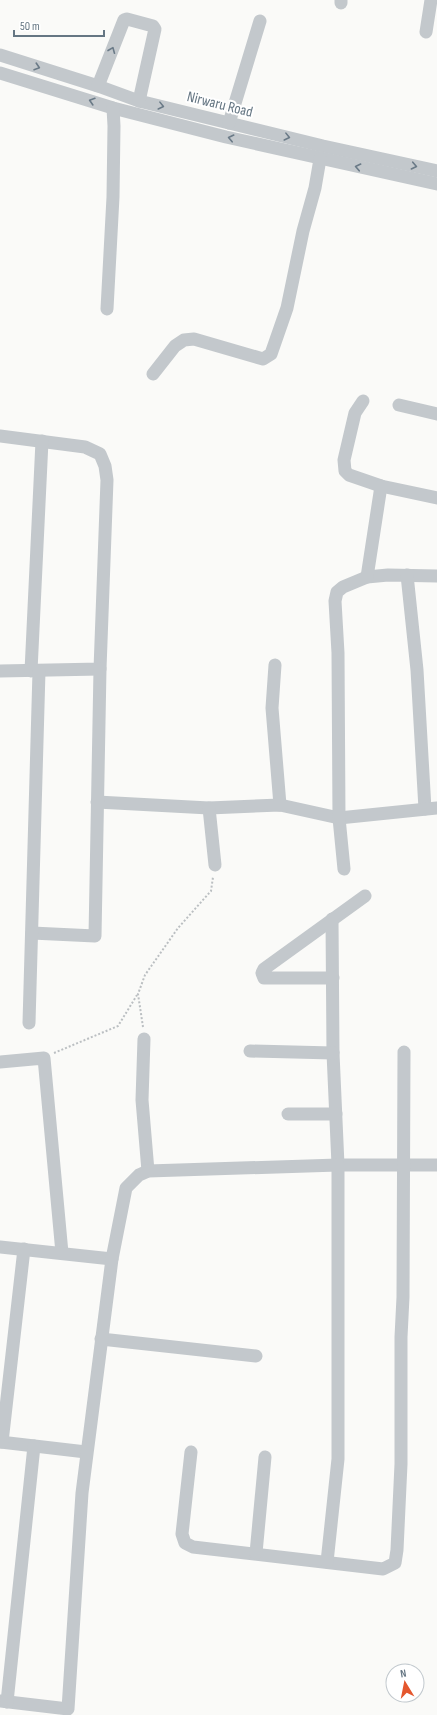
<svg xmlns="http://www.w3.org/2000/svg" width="437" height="1715" font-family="'Sofia Sans Condensed',sans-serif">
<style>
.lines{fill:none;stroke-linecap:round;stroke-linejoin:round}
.path{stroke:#bbbfc2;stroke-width:2;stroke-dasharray:2 2;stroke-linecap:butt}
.minor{stroke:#c3c8cc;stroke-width:13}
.oneway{stroke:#6a7a87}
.labels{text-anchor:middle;stroke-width:4;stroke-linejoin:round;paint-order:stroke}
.street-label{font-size:15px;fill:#657683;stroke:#fff}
</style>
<rect width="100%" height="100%" fill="#fafaf8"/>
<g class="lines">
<g class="path">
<path d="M143,1027L138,994L145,975L178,928L211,891L213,877"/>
<path d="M54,1053L118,1026L137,995"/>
</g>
<g class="minor">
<path d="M341,3V0"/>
<path d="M426,32L431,0"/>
<path d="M0,55L98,86L139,101L323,146L437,171"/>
<path d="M0,73L113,108L226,137L437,184"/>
<path d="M98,86L124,20L127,19L153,26L155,29L139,101"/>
<path d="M229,123L260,21"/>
<path d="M107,309L113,197L114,126L113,108"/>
<path d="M153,374L175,346L184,340L194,339L263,359L271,354L287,308L303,231L315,188L320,159"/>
<path d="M363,401L355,413L344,460L345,471L349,475L381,486"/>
<path d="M399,405L437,414"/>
<path d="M0,436L85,447L100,454L105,466L107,480L100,669L0,671"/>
<path d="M437,498L381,486L367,577L388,575L437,576"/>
<path d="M407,575L417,670L425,809"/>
<path d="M275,665L272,708L280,805"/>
<path d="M31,671L42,441"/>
<path d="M97,802L209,808L280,805L339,818L437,808"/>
<path d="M209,808L215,865"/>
<path d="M344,869L339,818L338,653L335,601L337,592L343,587L367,577"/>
<path d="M332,919L333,1053L338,1165H437"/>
<path d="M32,933L95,936L100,669"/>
<path d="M333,978H264L262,973L264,969L365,896"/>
<path d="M29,1023L39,671"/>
<path d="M144,1039L142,1100L148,1171"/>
<path d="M250,1051L333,1053"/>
<path d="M0,1062L44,1058L62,1253"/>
<path d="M288,1114H336"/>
<path d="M0,1247L112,1259"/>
<path d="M101,1339L256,1356"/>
<path d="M0,1442L86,1452"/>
<path d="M2,1442L24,1249"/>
<path d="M191,1452L182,1534L185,1543L193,1547L383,1569L395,1563L397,1550L401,1464V1337L403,1297L404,1052"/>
<path d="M256,1553L265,1457"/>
<path d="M0,1701L68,1709L82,1493L112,1259L126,1188L139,1175L148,1171L338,1165V1459L327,1562"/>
<path d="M7,1702L34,1446"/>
</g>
</g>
<defs><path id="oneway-chevron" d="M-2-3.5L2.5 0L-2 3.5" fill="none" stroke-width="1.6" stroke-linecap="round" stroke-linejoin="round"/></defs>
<g class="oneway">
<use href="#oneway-chevron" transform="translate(112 50) rotate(-68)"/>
<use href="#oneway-chevron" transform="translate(37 67) rotate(18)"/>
<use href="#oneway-chevron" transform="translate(92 101) rotate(-163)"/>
<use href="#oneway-chevron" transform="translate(161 106) rotate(14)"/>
<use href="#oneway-chevron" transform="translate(287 137) rotate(14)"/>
<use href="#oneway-chevron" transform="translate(231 138) rotate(-167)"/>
<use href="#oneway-chevron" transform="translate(414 166) rotate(12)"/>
<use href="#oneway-chevron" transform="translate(358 167) rotate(-168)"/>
</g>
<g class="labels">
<g class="street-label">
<text transform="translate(220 104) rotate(14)" y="5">Nirwaru Road</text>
</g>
</g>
<g transform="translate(405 1683) rotate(350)"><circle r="19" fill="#ffffff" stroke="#c1c8cd"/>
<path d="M0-3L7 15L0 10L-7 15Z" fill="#e4572e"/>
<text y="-6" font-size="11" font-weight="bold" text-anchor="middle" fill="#657683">N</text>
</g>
<path d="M14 30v6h90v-6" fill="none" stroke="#657683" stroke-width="2"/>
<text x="20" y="30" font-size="12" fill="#657683" stroke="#ffffff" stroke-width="3" paint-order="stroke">50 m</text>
</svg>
